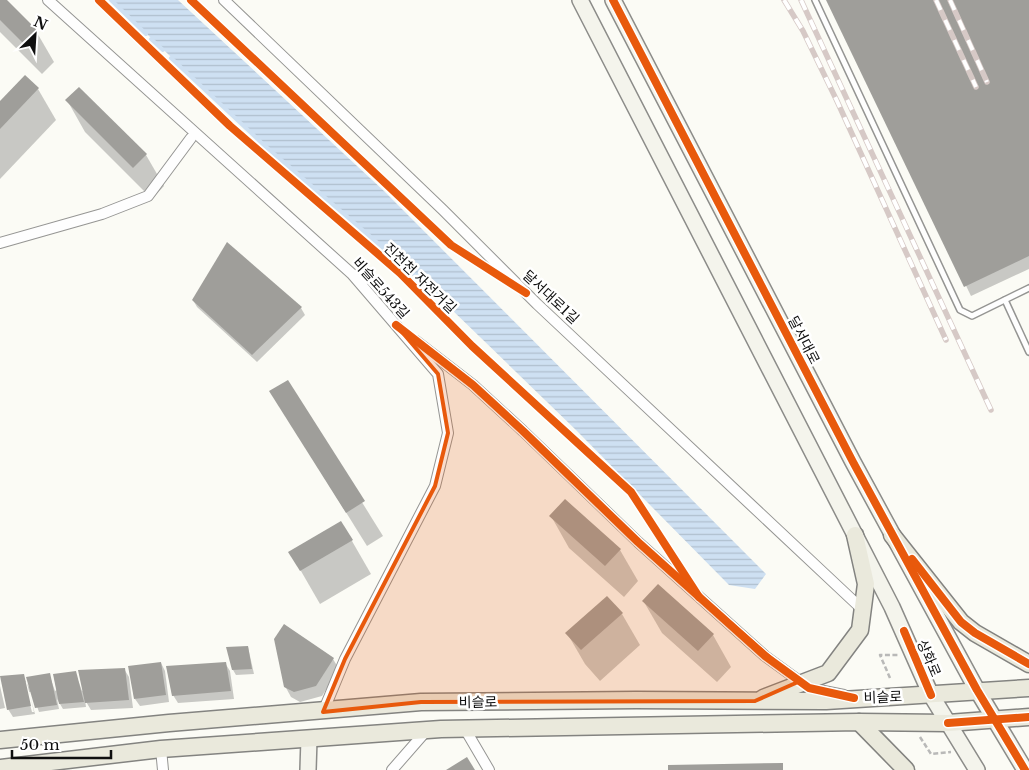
<svg xmlns="http://www.w3.org/2000/svg" width="1029" height="770" font-family="'Libre Baskerville','Noto Sans KR',serif">
<style>
.water{fill:url(#water-rules)}
.shadow{fill:#0003}
.lines{fill:none;stroke-linecap:round;stroke-linejoin:round}
.stream{stroke:#cee0f2;stroke-width:4}
.building{fill:#9f9e9a}
.lane-casing{stroke:#959593;stroke-width:8}
.street-casing{stroke:#959593;stroke-width:12}
.secondary-casing{stroke:#8c8c89;stroke-width:18}
.primary-casing{stroke:#838380;stroke-width:19}
.path{stroke:#b9b9b8;stroke-width:2.5;stroke-dasharray:5 2.5;stroke-linecap:butt}
.lane{stroke:#fefefe;stroke-width:5}
.street{stroke:#fefefe;stroke-width:10}
.secondary{stroke:#f4f4ec;stroke-width:15}
.primary{stroke:#eae9dc;stroke-width:16}
.rail-casing{stroke:#d6c9c6;stroke-width:5.5}
.rail{stroke:#fff;stroke-width:4;stroke-dasharray:11;stroke-linecap:butt}
.cycleway-casing{stroke:#fff;stroke-width:11}
.cycleway{stroke:#e8590c;stroke-width:8}
.marked{fill:#e8590c;fill-opacity:0.2;stroke:#e8590c;stroke-width:4;stroke-linejoin:round}
.labels{text-anchor:middle;stroke-width:5;stroke-linejoin:round;paint-order:stroke}
.street-label{font-size:14px;fill:#0f0f0f;stroke:#fff}
</style>
<defs>
<pattern id="water-rules" width="6" height="5" patternUnits="userSpaceOnUse" patternTransform="scale(1.25)"><rect width="6" height="5" fill="#cee0f2"/><path d="M0 2.5h6" fill="none" stroke="#b0bfce"/></pattern>
</defs>
<rect width="100%" height="100%" fill="#fbfbf5"/>
<path class="water" d="M111,0H178L384,191L766,574L755,589L729,585L576,430L420,279L265,146Z"/>
<g class="shadow">
<path d="M0,0H5L36,31L54,62L42,74L0,32Z"/>
<path d="M828,0H1029V269L971,296Z"/>
<path d="M79,88L146,155L164,186L152,199L85,132L67,100Z"/>
<path d="M38,89L56,120L0,179V103Z"/>
<path d="M193,300L301,308L305,315L257,362L197,307Z"/>
<path d="M287,382L383,536L367,546L271,392Z"/>
<path d="M551,516L620,550L638,581L624,597L569,548Z"/>
<path d="M341,522L371,574L320,604L290,552Z"/>
<path d="M644,602L713,635L731,667L717,682L662,633Z"/>
<path d="M622,614L640,645L600,681L585,664L567,633Z"/>
<path d="M248,647L254,674L236,675L233,670Z"/>
<path d="M333,659L339,669L322,696L300,702L291,697L285,686Z"/>
<path d="M161,663L165,671L169,702L140,706L135,699Z"/>
<path d="M225,663L230,671L234,699L178,703L173,695Z"/>
<path d="M124,669L129,677L133,708L91,710L85,700L86,707L63,709L57,699L59,709L39,712L32,692H29L35,714L13,717L8,709L23,676L26,682H24L32,712H34L27,683L29,687L49,674L55,691L57,690L75,672L82,691Z"/>
<path d="M0,686L5,708L0,709Z"/>
</g>
<g class="lines">
<g class="stream">
<path d="M111,0L146,34"/>
<path d="M151,39L163,50"/>
<path d="M171,58L265,146L424,283"/>
</g>
</g>
<g class="building">
<path d="M0,0H7L37,30L24,44L0,20Z"/>
<path d="M826,0H1029V256L964,287Z"/>
<path d="M25,75L39,88L0,129V101Z"/>
<path d="M79,87L147,154L133,168L65,100Z"/>
<path d="M227,242L302,307L252,355L192,300Z"/>
<path d="M288,380L365,501L346,513L269,391Z"/>
<path d="M565,499L621,549L605,566L549,516Z"/>
<path d="M341,521L353,540L300,571L288,552Z"/>
<path d="M658,584L714,634L698,651L642,601Z"/>
<path d="M607,596L623,613L581,650L565,633Z"/>
<path d="M284,624L334,658L316,686L294,692L284,687L274,639Z"/>
<path d="M248,646L252,669L232,670L226,647Z"/>
<path d="M161,662L166,695L134,699L128,666Z"/>
<path d="M226,662L231,691L172,696L166,666Z"/>
<path d="M125,668L129,700L85,703L78,670Z"/>
<path d="M76,671L84,702L59,704L53,674Z"/>
<path d="M50,673L57,705L35,708L26,677Z"/>
<path d="M24,674L31,706L7,710L0,676Z"/>
<path d="M467,757L475,770H446Z"/>
<path d="M783,763V770H668V765Z"/>
</g>
<g class="lines">
<defs>
<g id="lane">
<path d="M815,0L960,310L972,316L1029,288"/>
<path d="M1005,300L1029,352"/>
</g>
<g id="street">
<path d="M48,0L352,274L438,374L448,433L435,486L345,659L323,712"/>
<path d="M224,0L443,210L537,304L863,610"/>
<path d="M0,243L102,214L148,196L191,138"/>
<path d="M416,341L473,385L523,431L638,542L765,656L809,688L844,695"/>
<path d="M465,729L489,770"/>
<path d="M161,749L163,770"/>
<path d="M392,770L427,730"/>
</g>
<g id="secondary">
<path d="M580,0L892,607L931,695L977,770"/>
<path d="M613,0L853,462L977,690L1025,770"/>
<path d="M308,770L309,739"/>
</g>
<g id="primary">
<path d="M892,535L961,622L975,633L1029,664"/>
<path d="M763,698L828,673L860,630L866,584L855,535"/>
<path d="M859,722L906,770"/>
<path d="M0,740L169,723L421,702L636,700L826,701L1029,688"/>
<path d="M0,768L161,749L441,729L859,722L948,723L1029,717"/>
</g>
</defs>
<use href="#lane" class="lane-casing"/>
<use href="#street" class="street-casing"/>
<use href="#secondary" class="secondary-casing"/>
<use href="#primary" class="primary-casing"/>
<g class="path">
<path d="M890,678L880,655H898"/>
<path d="M920,737L931,754L951,752"/>
</g>
<use href="#lane" class="lane"/>
<use href="#street" class="street"/>
<use href="#secondary" class="secondary"/>
<use href="#primary" class="primary"/>
<defs>
<g id="rail">
<path d="M784,0L803,31L837,101L946,340"/>
<path d="M801,0L991,410"/>
<path d="M936,0L976,87"/>
<path d="M950,0L987,82"/>
</g>
</defs>
<use href="#rail" class="rail-casing"/>
<use href="#rail" class="rail"/>
<defs>
<g id="cycleway">
<path d="M99,0L230,126L400,273L472,346L631,492L699,597"/>
<path d="M191,0L451,245L526,293"/>
<path d="M613,0L853,462L977,690L1025,770"/>
<path d="M396,325L473,385L523,431L638,542L765,656L809,688L854,698"/>
<path d="M912,559L961,622L975,633L1029,664"/>
<path d="M904,631L931,695"/>
<path d="M948,723L1029,717"/>
</g>
</defs>
<use href="#cycleway" class="cycleway-casing"/>
<use href="#cycleway" class="cycleway"/>
</g>
<path class="marked" d="M396,325L473,385L638,542L798,682L755,701L421,702L323,712L345,659L435,486L448,433L438,374Z"/>
<g class="labels">
<g class="street-label">
<text transform="translate(420 278) rotate(44)" y="5">진천천 자전거길</text>
<text transform="translate(381 288) rotate(48)" y="5">비슬로543길</text>
<text transform="translate(551 297) rotate(43)" y="5">달서대로1길</text>
<text transform="translate(804 340) rotate(63)" y="5">달서대로</text>
<text transform="translate(929 658) rotate(67)" y="5">상화로</text>
<text transform="translate(883 697) rotate(-2)" y="5">비슬로</text>
<text transform="translate(478 702) rotate(-1)" y="5">비슬로</text>
</g>
</g>
<g transform="translate(35 35) rotate(25)" stroke="#ffffff" stroke-width="4" paint-order="stroke">
<path d="M0-4L9 19L0 12L-9 19Z" fill="#0f0f0f"/>
<text y="-8" font-size="14" font-weight="bold" text-anchor="middle" fill="#0f0f0f">N</text>
</g>
<path d="M12 750v8h99v-8" fill="none" stroke="#0f0f0f" stroke-width="2.5"/>
<text x="20" y="750" font-size="15" fill="#0f0f0f" stroke="#ffffff" stroke-width="4" paint-order="stroke">50 m</text>
</svg>
